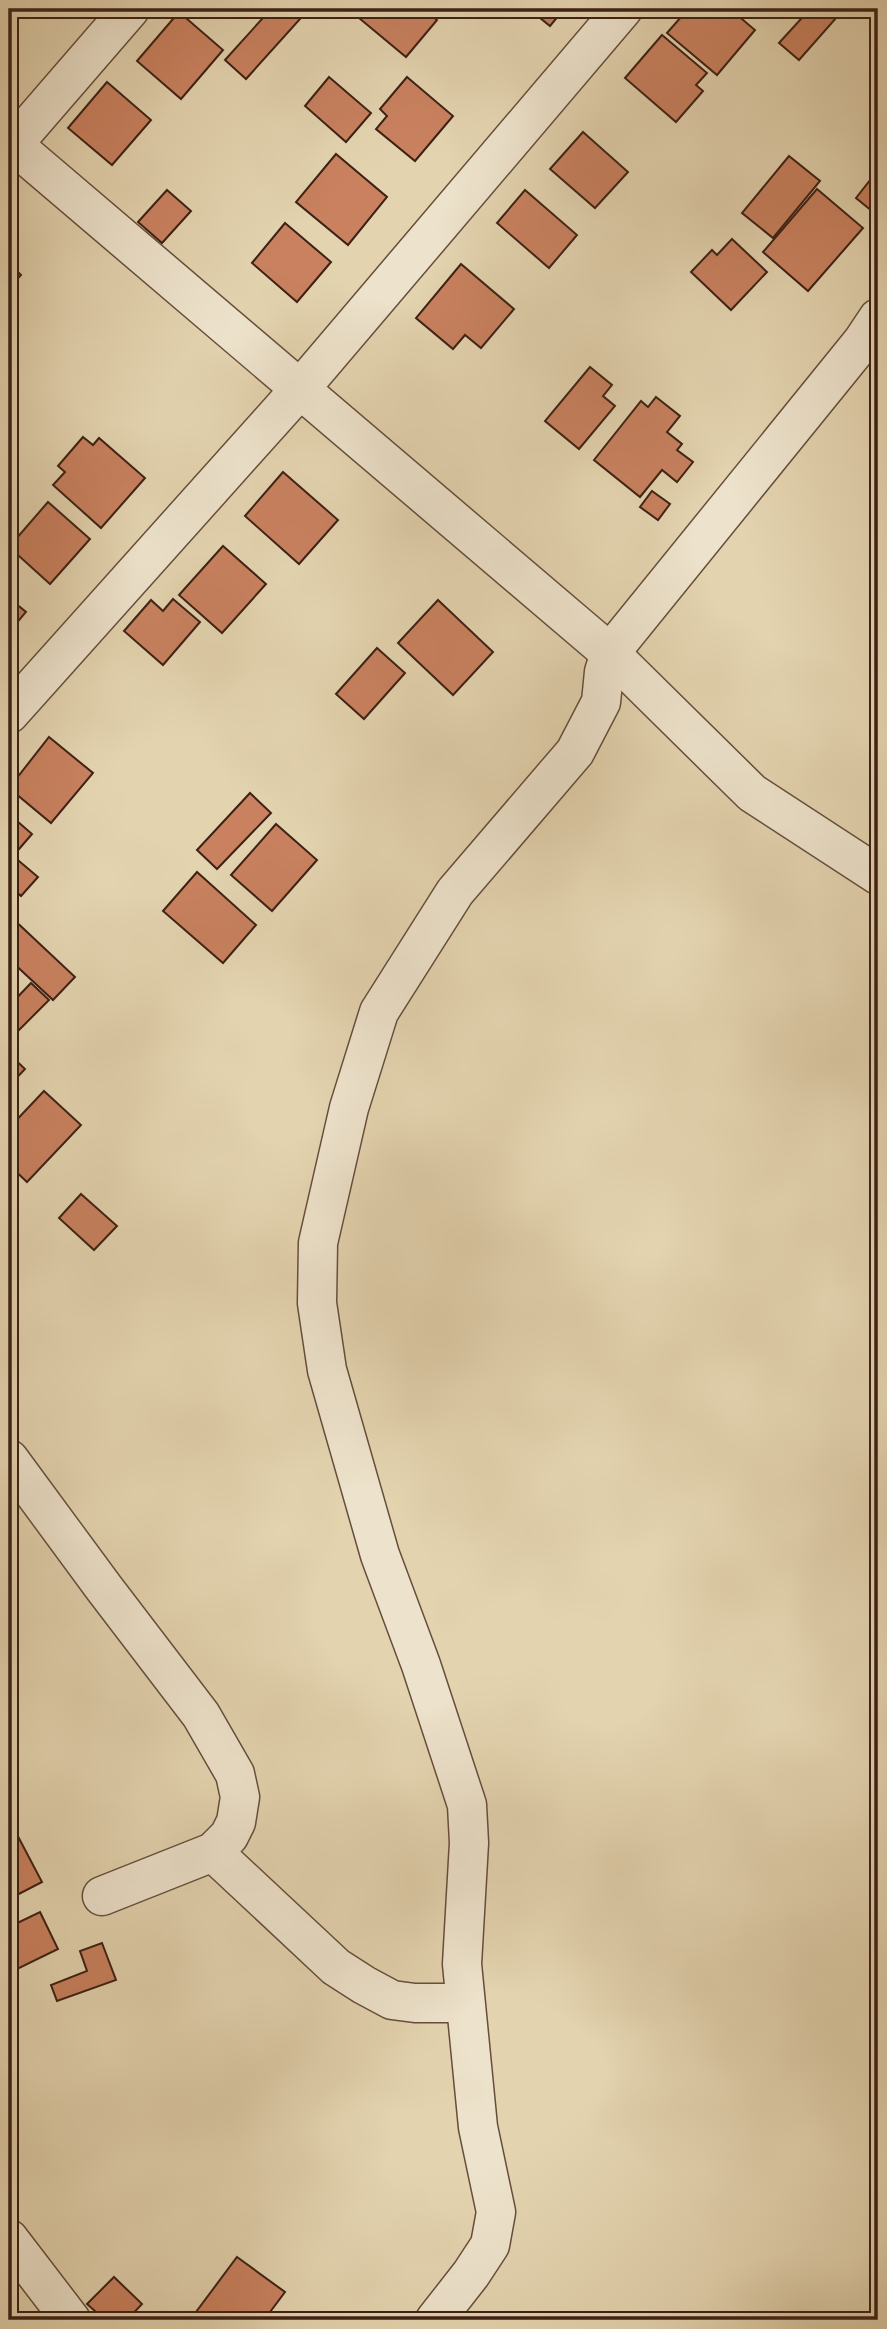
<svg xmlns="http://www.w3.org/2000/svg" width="887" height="2329" font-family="Vollkorn,serif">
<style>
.building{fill:#c9815f;stroke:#3d2115;stroke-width:2}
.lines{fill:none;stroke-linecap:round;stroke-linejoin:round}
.minor-casing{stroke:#664e3c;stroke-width:41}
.minor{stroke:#ede2cb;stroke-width:38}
</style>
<rect width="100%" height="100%" fill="#e3d3af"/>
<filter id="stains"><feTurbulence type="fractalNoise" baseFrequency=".00286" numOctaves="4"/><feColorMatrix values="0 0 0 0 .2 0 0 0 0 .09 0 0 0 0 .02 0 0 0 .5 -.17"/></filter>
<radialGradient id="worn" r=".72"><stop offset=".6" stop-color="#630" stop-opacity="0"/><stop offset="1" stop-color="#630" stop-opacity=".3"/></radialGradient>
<g class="building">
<path d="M271,9H309L246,79L225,60Z"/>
<path d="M357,9H424L437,20L406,57L353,13Z"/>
<path d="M529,9H564L550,26Z"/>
<path d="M688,9H730L755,30L717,75L667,33Z"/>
<path d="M810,9H844L799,60L779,43Z"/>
<path d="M179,12L223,50L181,99L137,61Z"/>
<path d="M662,35L707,73L696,85L703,91L676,122L625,78Z"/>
<path d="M329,77L371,113L346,142L305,106Z"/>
<path d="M407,77L453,116L415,161L376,129L387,116L380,109Z"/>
<path d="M107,82L151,120L112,165L68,128Z"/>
<path d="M583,132L628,172L595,208L550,169Z"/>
<path d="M336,154L387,197L348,245L296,202Z"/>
<path d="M789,156L820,181L773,238L742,213Z"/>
<path d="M878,170V216L856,198Z"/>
<path d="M817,189L863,228L808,291L763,252Z"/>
<path d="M167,190L191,211L162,243L138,222Z"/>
<path d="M525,190L577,235L549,268L497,223Z"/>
<path d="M285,223L331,262L297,302L252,263Z"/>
<path d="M732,239L767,272L731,310L691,272L712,250L717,255Z"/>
<path d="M9,263L21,275L9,288Z"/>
<path d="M461,264L514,309L481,348L465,335L453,349L416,318Z"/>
<path d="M590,367L612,385L603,396L615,406L579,449L545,421Z"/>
<path d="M656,397L680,416L667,432L682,444L677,450L693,462L677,482L662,470L640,497L594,460L641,401L648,407Z"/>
<path d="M83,437L93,445L99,438L145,478L101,528L53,485L65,472L58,466Z"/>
<path d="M283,472L338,520L299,564L245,516Z"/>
<path d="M652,491L670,504L658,520L640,507Z"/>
<path d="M48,502L90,539L50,584L9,547Z"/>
<path d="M223,546L266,584L222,633L179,595Z"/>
<path d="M9,598L26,612L9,632Z"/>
<path d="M173,599L200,622L163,665L124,631L151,600L163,611Z"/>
<path d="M438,600L493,652L453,695L398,643Z"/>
<path d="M377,648L405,673L364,719L336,694Z"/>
<path d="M49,737L93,773L51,823L9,788Z"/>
<path d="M250,793L271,813L217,869L197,850Z"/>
<path d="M9,814L32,834L13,856L38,877L21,896L9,885Z"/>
<path d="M276,824L317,860L272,911L231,875Z"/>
<path d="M197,872L256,925L223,963L163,911Z"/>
<path d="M10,916L75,977L53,1000L9,959Z"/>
<path d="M31,983L49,1000L12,1037L9,1034V1006Z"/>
<path d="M9,1054L25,1069L9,1086Z"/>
<path d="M44,1091L81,1125L27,1182L9,1165V1128Z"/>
<path d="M81,1194L117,1226L94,1250L59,1218Z"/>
<path d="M12,1825L42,1882L9,1899V1826Z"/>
<path d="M40,1912L58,1949L9,1973V1927Z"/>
<path d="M102,1943L116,1980L57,2001L51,1985L87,1971L80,1951Z"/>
<path d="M237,2257L285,2292L264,2320H190Z"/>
<path d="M114,2277L142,2304L127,2320H105L87,2304Z"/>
</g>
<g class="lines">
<defs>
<g id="minor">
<path d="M9,141L610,653L752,793L878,875"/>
<path d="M9,149L130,9"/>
<path d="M9,714L300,389L623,9"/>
<path d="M9,1459L104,1588L201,1715L235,1774L240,1797L236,1822L229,1836L213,1852L102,1896"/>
<path d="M213,1852L336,1967L364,1985L392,2000L415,2003H465"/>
<path d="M9,2239L71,2320"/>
<path d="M435,2320L471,2274L490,2245L496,2212L478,2127L462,1964L469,1843L467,1805L421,1665L380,1555L327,1370L317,1303L318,1243L349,1108L379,1012L455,892L575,752L601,702L604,672L610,653L862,342L878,318"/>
</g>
</defs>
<use href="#minor" class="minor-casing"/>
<use href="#minor" class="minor"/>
</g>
<rect width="887" height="2329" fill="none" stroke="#e3d3af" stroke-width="35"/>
<rect x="10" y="10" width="866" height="2308" fill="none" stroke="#3d2115" stroke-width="3.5"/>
<rect x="18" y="18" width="852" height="2294" fill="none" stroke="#3d2115" stroke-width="2"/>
<rect width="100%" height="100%" filter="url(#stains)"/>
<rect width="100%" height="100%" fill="url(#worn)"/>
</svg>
